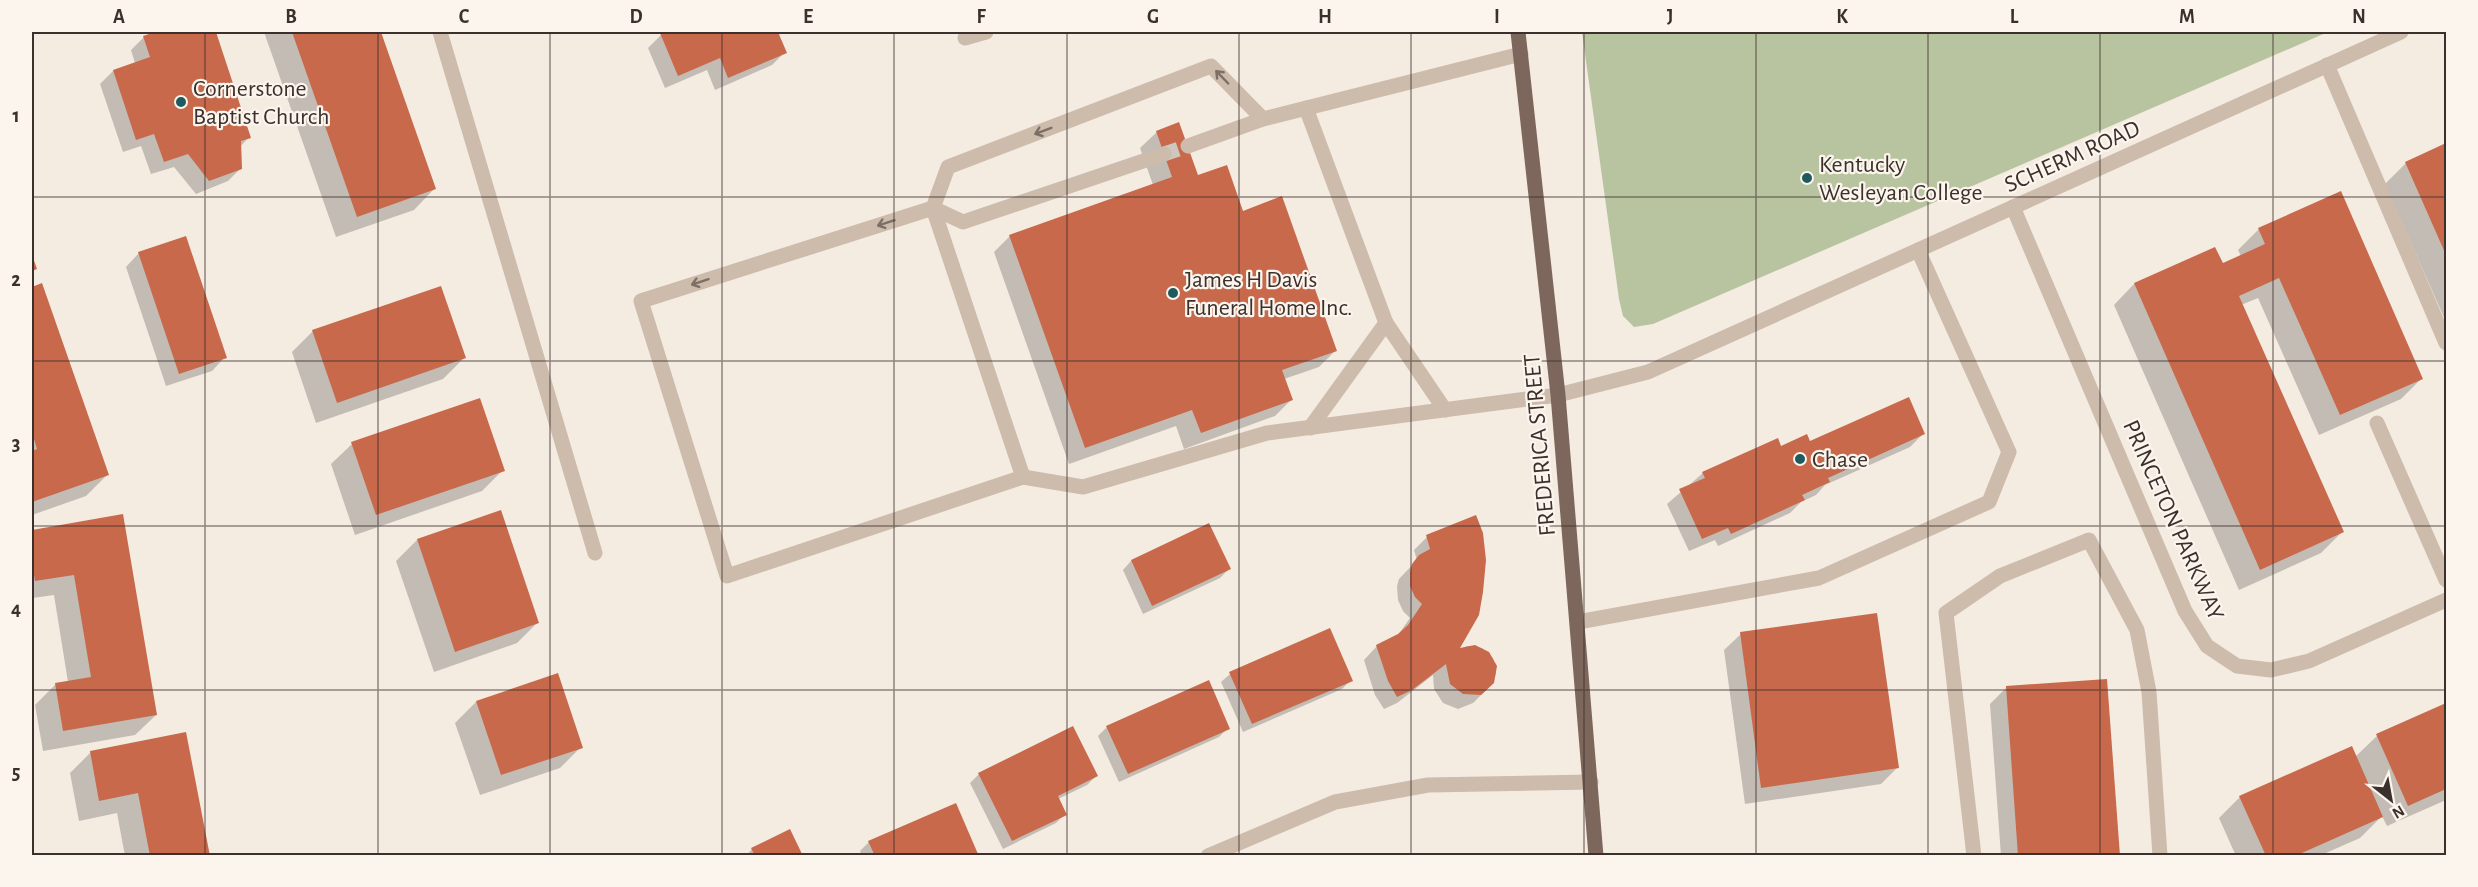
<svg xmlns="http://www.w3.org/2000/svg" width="2478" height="887" font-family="'Alegreya Sans',sans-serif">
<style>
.green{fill:#b8c4a0}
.shadow{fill:#0003}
.building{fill:#c8694b}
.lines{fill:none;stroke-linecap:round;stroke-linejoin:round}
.minor-tunnel{stroke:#cfc6bd;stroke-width:15;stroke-dasharray:15 8;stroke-linecap:butt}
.minor{stroke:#cdbbac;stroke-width:15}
.major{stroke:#7d675c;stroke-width:15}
.oneway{stroke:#7d6f65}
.grid{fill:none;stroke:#3b302b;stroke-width:1.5;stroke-opacity:0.55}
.poi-dot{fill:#1f5a5e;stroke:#fbf5ee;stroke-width:2}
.labels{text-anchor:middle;stroke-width:4.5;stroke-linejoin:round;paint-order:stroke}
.poi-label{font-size:24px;fill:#3b302b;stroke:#fbf5ee;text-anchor:start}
.street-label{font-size:24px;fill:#3b302b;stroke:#fbf5ee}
.neatline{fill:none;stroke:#3b302b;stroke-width:2}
.grid-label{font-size:20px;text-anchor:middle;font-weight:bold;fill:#3b302b}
</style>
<rect width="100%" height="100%" fill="#f4ebe1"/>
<path class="green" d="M1582,32H2328L1653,324L1634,327L1623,316L1619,299Z"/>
<g class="shadow">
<path d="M160,32H215L249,137L240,147L241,168L228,181L196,194L174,167L151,174L141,146L123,152L100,84L113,71L135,63L131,50L144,37Z"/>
<path d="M264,32H379L434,189L414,210L336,237Z"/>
<path d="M668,32H776L785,52L772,65L715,90L707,70L665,88L648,48L661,35Z"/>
<path d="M1157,132L1197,177L1242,212L1335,351L1319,367L1284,379L1291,400L1275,416L1184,449L1176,426L1069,464L994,252L1010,236L1153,185L1140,148Z"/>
<path d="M2446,145V322L2385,184L2406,163Z"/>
<path d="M2259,229L2422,378L2401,399L2319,435L2258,298L2241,305L2342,532L2321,553L2239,590L2114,305L2134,284L2215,249L2222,265L2241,256L2238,250Z"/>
<path d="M139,253L225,357L212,371L166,386L126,267Z"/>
<path d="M41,285L107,475L86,496L32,515V288Z"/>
<path d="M313,331L464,358L443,379L316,423L292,352Z"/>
<path d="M1923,434L1910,447L1825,485L1816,495L1801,502L1790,513L1718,546L1715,540L1689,551L1667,504L1703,473L1780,448L1810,443Z"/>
<path d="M352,444L503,470L482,491L355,535L331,464Z"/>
<path d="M122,516L156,715L135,735L43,751L35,705L56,684L68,682L54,595L32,598V532Z"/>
<path d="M1208,525L1229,569L1220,578L1143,614L1123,570L1131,561Z"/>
<path d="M1427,537L1457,651L1467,646L1482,648L1493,658L1496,674L1487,689L1473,703L1458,709L1443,703L1434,689L1433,675L1397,703L1384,709L1375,695L1364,660L1377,646L1398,635L1410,618L1403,611L1398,600L1397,586L1399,579L1417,560L1414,550Z"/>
<path d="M417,540L538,622L517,643L434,672L396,561Z"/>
<path d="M1741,634L1897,768L1881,784L1745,804L1724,650Z"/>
<path d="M1230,674L1351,680L1342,689L1243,732L1221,682Z"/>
<path d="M557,675L581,747L560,768L480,795L455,723L476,702Z"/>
<path d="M2007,687L2118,856H2001L1990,704Z"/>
<path d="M2446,705V800L2387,826L2382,816L2360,838L2319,856H2236L2219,818L2240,797L2355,757L2377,736Z"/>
<path d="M1107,727L1228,728L1219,737L1119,782L1098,736Z"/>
<path d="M185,734L208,856H125L117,813L79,821L70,773L91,752Z"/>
<path d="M979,774L1096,776L1087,785L1058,799L1065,814L1056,823L1003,849L970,783Z"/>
<path d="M955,805L976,854L975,856H862L860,851L869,842Z"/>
<path d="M752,849L801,856H746Z"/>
</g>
<g class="building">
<path d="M155,32H216L251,138L241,141L242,169L209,181L188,154L164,162L154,134L136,140L113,70L150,57L143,36Z"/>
<path d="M292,32H381L436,189L357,217Z"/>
<path d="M664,32H778L787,53L728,78L720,58L678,76L660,33Z"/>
<path d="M1179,122L1198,175L1227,165L1243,211L1282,196L1337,351L1282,370L1293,400L1201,433L1192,410L1085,448L1009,235L1172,177L1156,131Z"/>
<path d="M2446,143V255L2405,162Z"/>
<path d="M2341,191L2423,379L2340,415L2279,278L2239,296L2344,532L2260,570L2134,283L2215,247L2223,263L2265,244L2258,228Z"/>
<path d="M186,236L227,358L179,374L138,252Z"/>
<path d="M32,255L37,269L32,271Z"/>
<path d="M42,283L109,475L32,502V451L37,449L32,432V287Z"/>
<path d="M441,286L466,358L337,403L312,330Z"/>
<path d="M1909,397L1925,434L1828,478L1830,482L1802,495L1805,500L1731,534L1728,528L1702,539L1679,489L1705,478L1702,472L1778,438L1781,446L1807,434L1810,441Z"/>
<path d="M480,398L505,471L376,515L351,442Z"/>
<path d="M501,510L539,623L455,652L417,539Z"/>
<path d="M123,514L157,715L63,731L55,683L91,677L74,575L35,581L32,561V530Z"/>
<path d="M1476,515L1483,533L1486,560L1483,592L1479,615L1460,648L1475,645L1489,652L1497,666L1494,683L1481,695L1463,694L1450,684L1446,664L1412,690L1397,697L1388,681L1376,645L1398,634L1408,625L1422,604L1415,597L1410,586V572L1412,564L1419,555L1430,549L1426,535Z"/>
<path d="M1209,523L1231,569L1152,606L1131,560Z"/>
<path d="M1877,613L1899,768L1761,788L1740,632Z"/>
<path d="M1330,628L1353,681L1252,724L1229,672Z"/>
<path d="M558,673L583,748L501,775L476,701Z"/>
<path d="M2107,679L2120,856H2018L2006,686Z"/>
<path d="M1209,680L1230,729L1128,774L1106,726Z"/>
<path d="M2446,703V789L2408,806L2376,734Z"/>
<path d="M1073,726L1098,776L1058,796L1067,815L1012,841L978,773Z"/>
<path d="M186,732L210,856H150L138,793L99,801L90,751Z"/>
<path d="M2352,746L2383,817L2295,856H2266L2239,796Z"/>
<path d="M956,803L978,854L875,856L868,841Z"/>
<path d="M790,829L803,856H755L751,848Z"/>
</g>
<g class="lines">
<path class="minor-tunnel" d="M1164,154L1188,146"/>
<g class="minor">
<path d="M440,32L595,553"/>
<path d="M965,38L986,32"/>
<path d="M2327,65L2446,343"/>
<path d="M1306,108L1386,323L1310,428"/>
<path d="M1188,146L1263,119L1521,54"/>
<path d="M2013,207L2185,611L2207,646L2237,666L2271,670L2309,661L2446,600"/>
<path d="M933,208L1023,477L727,576L641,301L933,208L948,167L1211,66L1263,119"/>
<path d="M933,208L963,222L1164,154"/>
<path d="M1386,323L1445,410"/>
<path d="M2377,423L2446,580"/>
<path d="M1023,477L1083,487L1267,433L1558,395L1648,372L2401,32"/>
<path d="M1578,622L1819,578L1989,502L2009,452L1918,250"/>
<path d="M1208,856L1335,802L1428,785L1591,782"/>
<path d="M1974,856L1946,613L2000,576L2089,540L2137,630L2149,692L2160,856"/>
</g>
<path class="major" d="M1518,32L1558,395L1596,856"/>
</g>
<defs><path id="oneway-shaft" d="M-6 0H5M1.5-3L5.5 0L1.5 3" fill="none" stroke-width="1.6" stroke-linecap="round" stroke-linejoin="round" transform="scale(1.5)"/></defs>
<g class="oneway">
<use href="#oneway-shaft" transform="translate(1222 77) rotate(-134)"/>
<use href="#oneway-shaft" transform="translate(1043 131) rotate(159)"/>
<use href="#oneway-shaft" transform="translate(886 223) rotate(162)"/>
<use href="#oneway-shaft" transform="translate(700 282) rotate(162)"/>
</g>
<path class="grid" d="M205,32V856M378,32V856M550,32V856M722,32V856M894,32V856M1067,32V856M1239,32V856M1411,32V856M1584,32V856M1756,32V856M1928,32V856M2100,32V856M2273,32V856M32,197H2446M32,361H2446M32,526H2446M32,690H2446"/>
<g class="poi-dot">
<circle cx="181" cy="102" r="6"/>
<circle cx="1807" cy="178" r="6"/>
<circle cx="1173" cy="293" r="6"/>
<circle cx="1800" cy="459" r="6"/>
</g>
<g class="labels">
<g class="poi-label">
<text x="193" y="96">Cornerstone<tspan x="193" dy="28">Baptist Church</tspan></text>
<text x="1819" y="172">Kentucky<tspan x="1819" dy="28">Wesleyan College</tspan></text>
<text x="1185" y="287">James H Davis<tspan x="1185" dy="28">Funeral Home Inc.</tspan></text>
<text x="1812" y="467">Chase</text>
</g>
<g class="street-label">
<text transform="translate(2072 156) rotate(-24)" y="8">SCHERM ROAD</text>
<text transform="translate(1539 445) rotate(-95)" y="8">FREDERICA STREET</text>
<text transform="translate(2174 520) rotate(66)" y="8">PRINCETON PARKWAY</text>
</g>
</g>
<rect width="2478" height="887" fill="none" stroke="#fbf5ee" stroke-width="66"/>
<g transform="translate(2391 800) rotate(149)" stroke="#fbf5ee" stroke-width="4.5" paint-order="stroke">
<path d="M0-4.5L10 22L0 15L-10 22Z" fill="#3b302b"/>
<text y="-9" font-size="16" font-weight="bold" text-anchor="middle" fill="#3b302b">N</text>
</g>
<rect x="33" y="33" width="2412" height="821" class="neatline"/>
<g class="grid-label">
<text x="119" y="23">A</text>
<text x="291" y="23">B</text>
<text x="464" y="23">C</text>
<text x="636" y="23">D</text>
<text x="808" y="23">E</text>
<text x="981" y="23">F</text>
<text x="1153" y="23">G</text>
<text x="1325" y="23">H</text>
<text x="1497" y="23">I</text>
<text x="1670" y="23">J</text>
<text x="1842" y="23">K</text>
<text x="2014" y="23">L</text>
<text x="2187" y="23">M</text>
<text x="2359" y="23">N</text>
<text x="16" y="122">1</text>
<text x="16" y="286">2</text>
<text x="16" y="450">3</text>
<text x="16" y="615">4</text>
<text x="16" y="779">5</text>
</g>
</svg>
